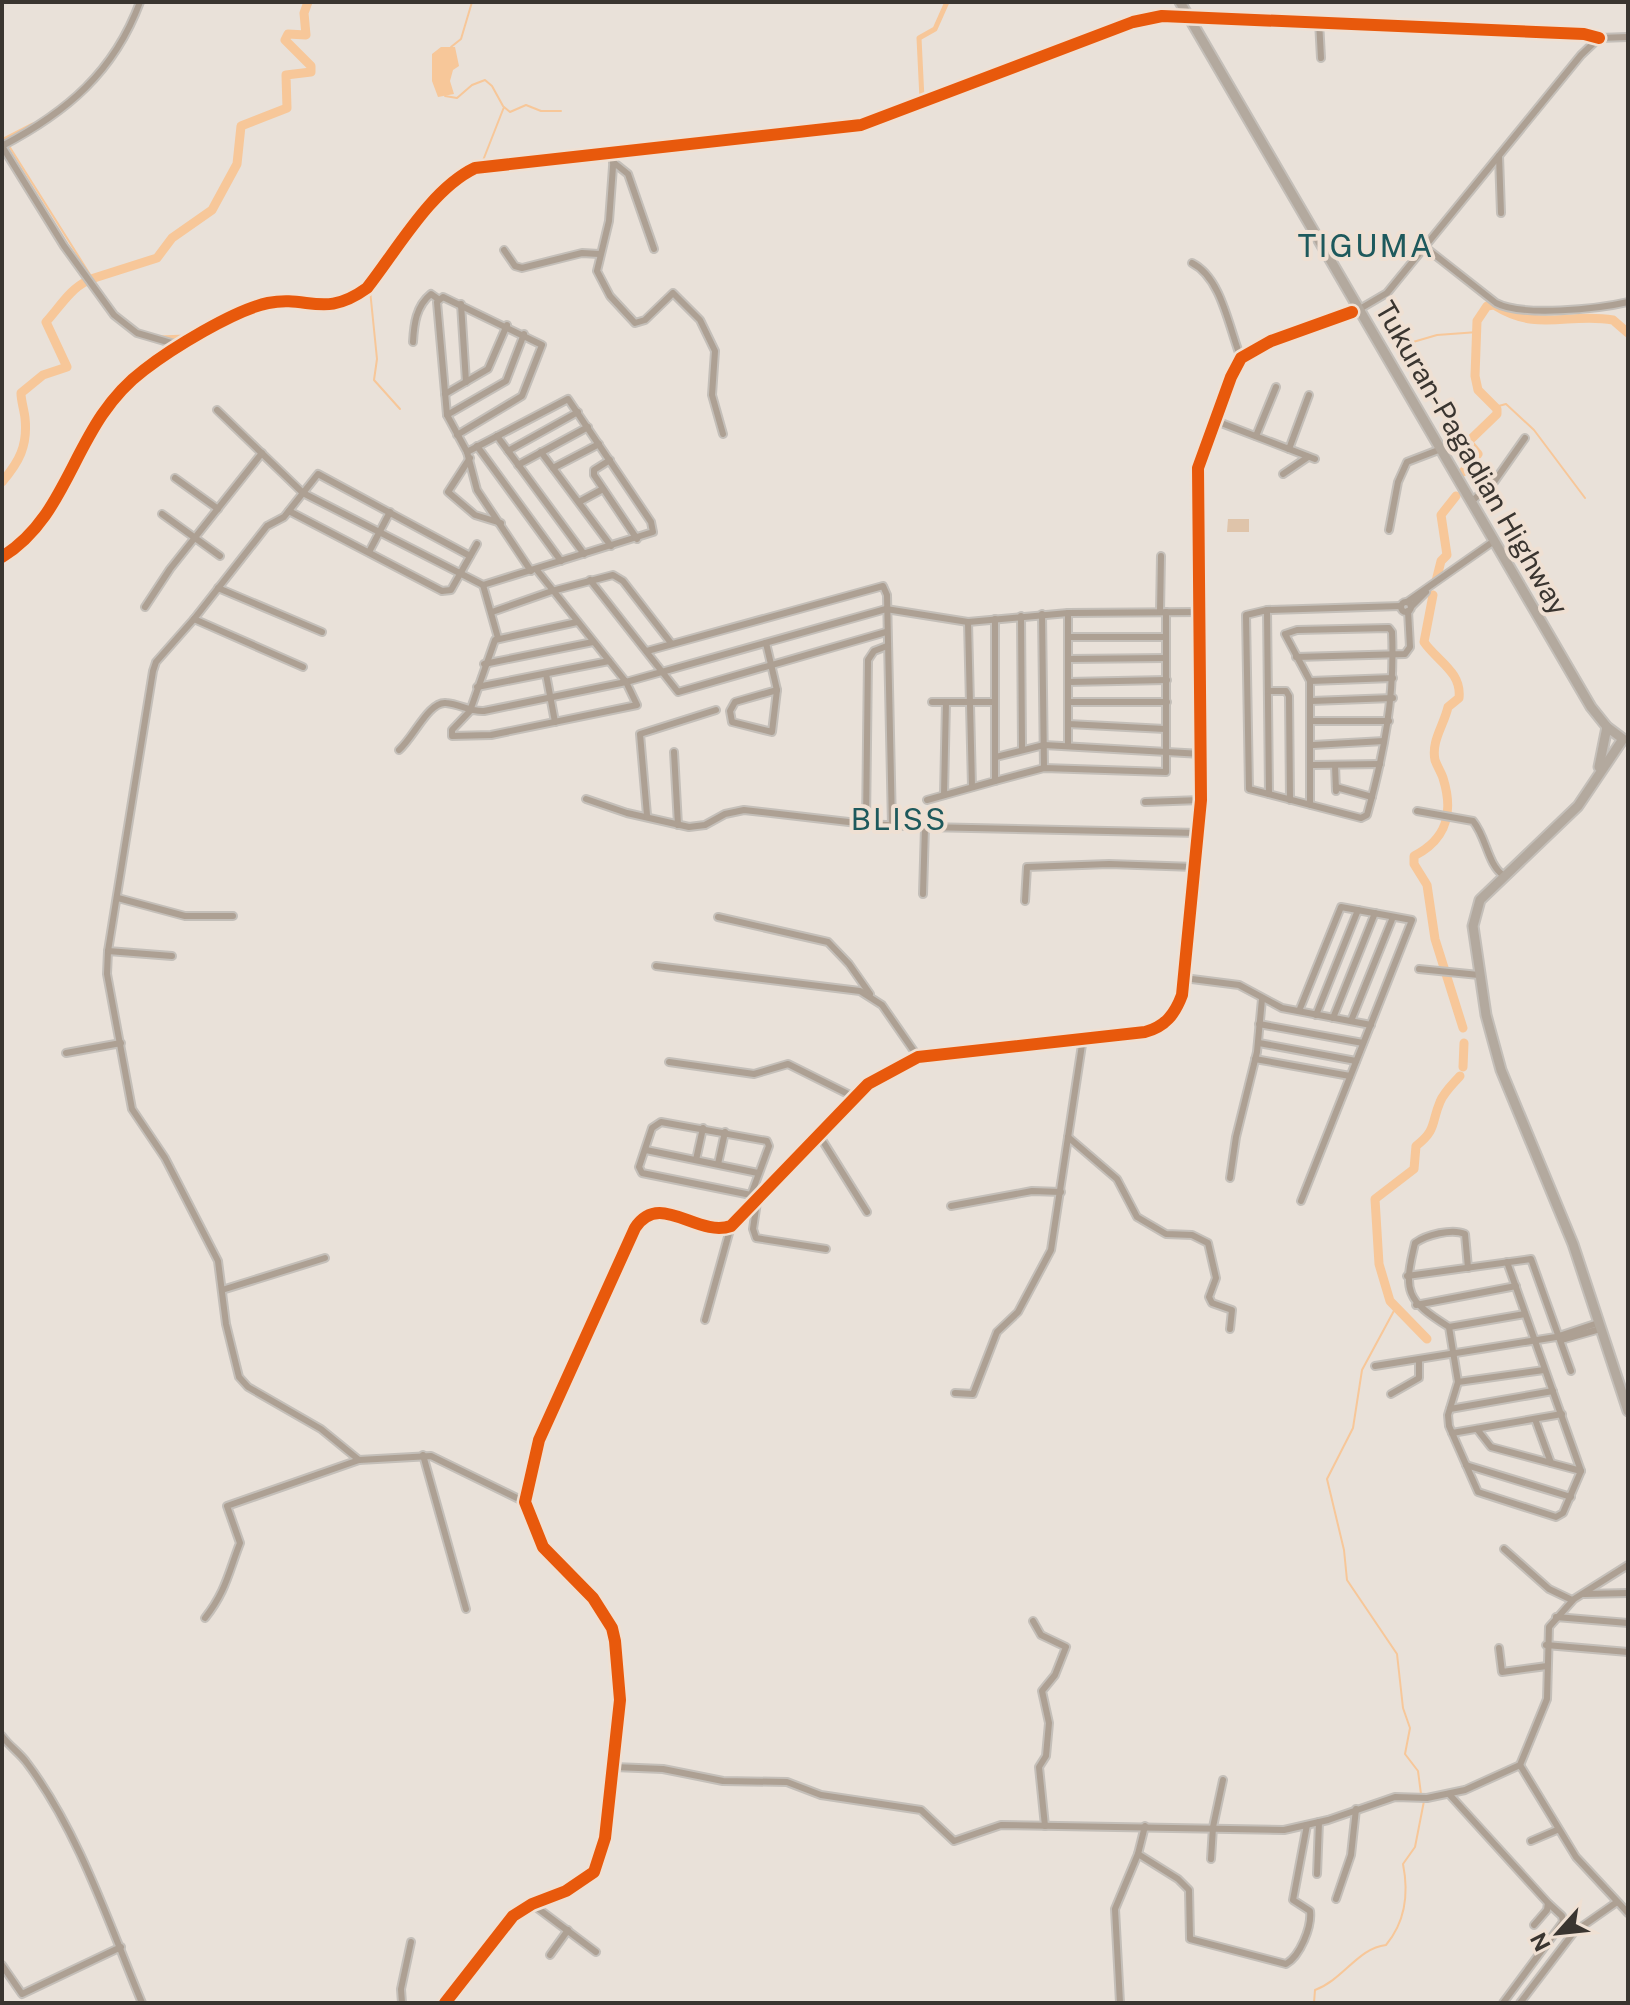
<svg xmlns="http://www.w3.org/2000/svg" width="1630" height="2005" font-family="'Public Sans',sans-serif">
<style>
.green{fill:#dfc4aa}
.water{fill:#f7c799}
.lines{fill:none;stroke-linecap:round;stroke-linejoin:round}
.stream{stroke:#f7c799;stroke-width:2}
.canal{stroke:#f7c799;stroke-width:5}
.river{stroke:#f7c799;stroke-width:9}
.minor-casing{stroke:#c4bfb9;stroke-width:10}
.highway-casing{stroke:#c4bfb9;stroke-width:13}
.minor{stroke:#ada093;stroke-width:6}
.highway{stroke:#b3a99e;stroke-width:9}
.cycleway-casing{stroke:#efe0d3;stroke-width:17}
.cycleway{stroke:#e8590c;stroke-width:12}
.labels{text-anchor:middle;stroke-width:8;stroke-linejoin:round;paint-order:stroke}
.street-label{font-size:28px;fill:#3a3530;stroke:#efe0d3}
.neighbourhood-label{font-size:30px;letter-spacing:2px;fill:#1e595c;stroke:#efe0d3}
.quarter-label{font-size:32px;letter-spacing:2px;fill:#1e595c;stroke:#efe0d3}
</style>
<rect width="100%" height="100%" fill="#e9e1d9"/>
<path class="green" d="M1228,519H1249V532H1227Z"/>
<path class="water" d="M441,47H455L459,66L453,70L450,81L454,94L438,97L432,81V54Z"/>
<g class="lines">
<g class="stream">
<path d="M451,47L461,39L472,2"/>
<path d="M445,96L457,98L472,85L485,80L492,86L503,106"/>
<path d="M9,146L106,300"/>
<path d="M482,163L504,107L510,112L526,105L541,111H561"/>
<path d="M370,290L377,359L374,380L400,409"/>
<path d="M1413,342L1437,335L1478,332"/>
<path d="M1495,407L1506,404L1534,430L1585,498"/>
<path d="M1396,1307L1362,1370L1353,1428L1327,1479L1344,1550L1347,1580L1397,1654L1403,1708L1410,1728L1405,1754L1418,1771L1421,1794"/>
<path d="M1314,2003L1315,1990C1343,1980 1358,1948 1386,1945C1406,1921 1409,1894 1403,1864L1415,1847L1424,1801"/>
</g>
<g class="canal">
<path d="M855,123L922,99L919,38L935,29L947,2"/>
<path d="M2,141L33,125"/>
<path d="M484,163L690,141"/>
<path d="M433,198L457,172L466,169"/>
<path d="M243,309L278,297L295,299"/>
<path d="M161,338L185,337L209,325"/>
</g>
<g class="river">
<path d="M91,279L157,258L172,238L212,210L237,164L241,126L287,108L286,75L311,72V66L285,40L288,34L306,35L304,13L308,2"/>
<path d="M1463,472L1478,454L1468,442L1497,414V409L1478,390L1475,376L1477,321L1487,306L1494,305C1538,333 1568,312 1613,320L1628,333"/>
<path d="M2,482C19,462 28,446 25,418C24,409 21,401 21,393L43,375L67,367L46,322C59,308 70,289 87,281"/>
<path d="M1436,581L1441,561L1447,555L1441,515L1456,496"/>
<path d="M1433,595L1424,642C1437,661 1462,672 1459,698L1448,707C1444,725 1431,741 1435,760C1437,766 1441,772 1443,778C1454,813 1447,839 1414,856V864L1427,885L1435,939L1463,1028"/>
<path d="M1463,1067L1464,1043"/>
<path d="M1427,1339L1390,1301L1379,1264L1375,1199L1414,1169L1416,1146C1437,1130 1431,1123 1440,1102C1444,1092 1453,1084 1460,1076"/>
</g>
<defs>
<g id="minor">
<path d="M1319,21L1321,58"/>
<path d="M2,146L64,246L114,315L137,333L178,345"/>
<path d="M2,146C67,112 114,72 140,2"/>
<path d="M614,153L609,221L597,271L610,296L635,323L645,320L673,293L700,320L715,351L712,395L723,434"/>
<path d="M1499,156L1501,213"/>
<path d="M613,162L628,174L654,249"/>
<path d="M1426,248L1496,303C1522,317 1598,309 1628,302"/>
<path d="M504,250L515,266L522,268L582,253L599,254"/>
<path d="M1192,263C1222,278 1229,329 1241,358"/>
<path d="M461,304L466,382"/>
<path d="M1358,310L1387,293L1581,55L1599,38L1628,37"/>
<path d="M413,342C414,324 416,306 431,294L438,299"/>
<path d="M445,394L488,369L507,325"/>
<path d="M217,410L303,493L483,585L653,532L651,522L568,399L467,452L447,415L437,302L443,297L542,345L522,396L457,435"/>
<path d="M447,415L506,381L524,334"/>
<path d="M1216,421L1315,459"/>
<path d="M497,436L584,554"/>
<path d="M1256,436L1276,387"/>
<path d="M477,446L561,561"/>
<path d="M1289,449L1309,395"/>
<path d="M508,451L578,412"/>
<path d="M467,452L477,490L531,571"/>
<path d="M541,452L611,546"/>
<path d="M470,458L448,492L475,515L501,523"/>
<path d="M610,460L594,470V475L637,539"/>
<path d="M518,465L588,427"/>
<path d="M553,468L599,444"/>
<path d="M1283,474L1308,457"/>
<path d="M175,478L218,509"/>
<path d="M1472,501L1494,482L1525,438"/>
<path d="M579,502L603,489"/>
<path d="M289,511L442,591L451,590L477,544"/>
<path d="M162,514L220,556"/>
<path d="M1389,530L1398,482L1407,462L1441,449"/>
<path d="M369,552L390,512"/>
<path d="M2,557C73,513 72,424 144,370C171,349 234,310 268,303C309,295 324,319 367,288C397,250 431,189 475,168L861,125L1133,22L1162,16L1584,34L1599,38"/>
<path d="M536,569L626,682L886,609L968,622L1068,613L1200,612"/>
<path d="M590,580L678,692L886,632"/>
<path d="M483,585L498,638"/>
<path d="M218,588L322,632"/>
<circle cx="1406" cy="607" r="5"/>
<path d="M1407,602L1494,541"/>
<path d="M145,607L170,569L262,453"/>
<path d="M1411,607L1426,592"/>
<path d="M1267,610L1269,794"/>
<path d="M492,612L552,591L613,575L623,581L671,643"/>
<path d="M1160,612L1161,556"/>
<path d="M1042,614L1044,768"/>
<path d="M1021,616L1022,748"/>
<path d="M194,619L156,662L153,671L108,951L107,974L132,1109L165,1158L218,1261L226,1324L239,1377L248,1387L321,1429L359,1460L431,1456L525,1502"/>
<path d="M968,622L972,787"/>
<path d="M1068,637H1166"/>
<path d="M766,643L777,690"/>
<path d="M647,651L883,586L887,595L892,826"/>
<path d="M1296,657L1405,654L1410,647L1408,611"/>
<path d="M1068,659L1166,658"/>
<path d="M484,664L593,642"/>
<path d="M303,667L194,619L267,526L284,517L318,474L470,556"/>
<path d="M546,674L555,722"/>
<path d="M1310,681L1393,678"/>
<path d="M1068,682L1167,680"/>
<path d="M477,687L609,661"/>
<path d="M777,690L772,732L732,722L730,711L735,702Z"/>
<path d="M1268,691H1286L1289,696L1290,800"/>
<path d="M1311,701L1393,698"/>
<path d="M932,702H995"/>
<path d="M1068,702H1167"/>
<path d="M1311,721H1389"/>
<path d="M1068,724L1165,729"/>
<path d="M1313,745L1384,741"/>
<path d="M1068,746V613"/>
<path d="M399,750C414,737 429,701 446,703C460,704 470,712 484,711L626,682L637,705L491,735L452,736V730L470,711L495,640L577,622"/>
<path d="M674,752L678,825"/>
<path d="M996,757L1044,745L1202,754"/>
<path d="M1313,765L1380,764"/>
<path d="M1335,765L1336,791"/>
<path d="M995,781L1044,768L1166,772V612"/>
<path d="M1336,787L1372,797"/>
<path d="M944,795L946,702"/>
<path d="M586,799L627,813L689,827L705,825L725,814L744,810L866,824L868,660L874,651L887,646"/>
<path d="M927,800L995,781V619"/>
<path d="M1145,802L1201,800"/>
<path d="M1310,805V681L1285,634L1297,630L1389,628L1392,632C1395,696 1384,754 1367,815L1361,818L1249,789L1246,615L1267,610L1401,606"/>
<path d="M1417,811L1473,821C1487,838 1487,864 1504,876"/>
<path d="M647,815L640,734L716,710"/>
<path d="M866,824L925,827"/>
<path d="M923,894L925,827L1199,833"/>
<path d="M118,898L185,916H233"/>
<path d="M1025,901L1027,867L1109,864L1195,867"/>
<path d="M718,917L828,942L849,964L870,994"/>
<path d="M108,951L172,956"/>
<path d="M656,966L860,991L882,1005L918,1057"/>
<path d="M1419,969L1479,975"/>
<path d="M1184,978L1239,985L1282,1008L1371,1025"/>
<path d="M1299,1011L1341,907L1412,920L1301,1201"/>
<path d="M1316,1015L1358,910"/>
<path d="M1333,1018L1375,913"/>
<path d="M1351,1021L1393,917"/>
<path d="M1259,1024L1363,1043"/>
<path d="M1259,1043L1356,1061"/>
<path d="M66,1053L121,1043"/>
<path d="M1255,1059L1350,1076"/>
<path d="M669,1062L754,1074L788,1064L854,1097"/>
<path d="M661,1122L767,1141L769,1146L751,1195L642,1173L639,1167L652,1128Z"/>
<path d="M819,1135L867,1212"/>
<path d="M1068,1137L1117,1179L1137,1217L1166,1234L1192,1235L1208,1243L1216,1278L1209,1297L1212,1303L1232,1310L1230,1329"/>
<path d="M646,1150L758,1173"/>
<path d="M696,1160L703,1128"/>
<path d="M718,1164L725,1132"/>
<path d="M1230,1178L1236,1137L1257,1052L1262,999"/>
<path d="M757,1202L753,1229L756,1238L826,1249"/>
<path d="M951,1206L1032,1191L1061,1192"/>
<path d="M1468,1268L1465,1234C1452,1228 1426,1235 1415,1243C1403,1292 1406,1300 1449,1327L1458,1382L1448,1415L1449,1426L1478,1492L1556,1517L1563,1513L1581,1471L1507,1262"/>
<path d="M1407,1276L1531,1259L1571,1371"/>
<path d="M222,1290L325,1258"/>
<path d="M1416,1305L1516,1286"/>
<path d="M705,1320L731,1226"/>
<path d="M1449,1327L1525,1314"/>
<path d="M1561,1340L1600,1329"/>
<path d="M1375,1366L1556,1337L1598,1323"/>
<path d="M1458,1382L1544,1370"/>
<path d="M955,1393L973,1394L997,1332L1018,1312L1051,1250L1083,1038"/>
<path d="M1391,1394L1419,1378V1360"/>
<path d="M1450,1409L1553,1391"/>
<path d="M1535,1419L1551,1463"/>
<path d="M1477,1429L1491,1447L1581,1471"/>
<path d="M1452,1433L1562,1414"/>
<path d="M423,1455L466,1609"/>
<path d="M1466,1465L1571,1497"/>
<path d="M1504,1549L1549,1589L1572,1600"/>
<path d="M1584,1594L1628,1593"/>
<path d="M1556,1617L1628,1623"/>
<path d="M205,1618C226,1591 228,1574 240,1543L227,1506L359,1460"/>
<path d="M1033,1621L1041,1635L1066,1647L1055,1675L1042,1691L1049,1723L1046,1756L1039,1767L1045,1826"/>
<path d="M1546,1645L1628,1652"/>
<path d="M1499,1648L1502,1672L1547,1666"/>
<path d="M2,1736C9,1746 20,1753 27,1763C79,1832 109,1924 142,2003"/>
<path d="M1520,1765L1576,1857L1628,1913"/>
<path d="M614,1767L663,1769L723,1781L787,1782L821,1795L921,1810L954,1841L1001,1825L1284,1830L1328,1820L1395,1797L1427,1798L1465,1790L1520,1765L1547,1699L1549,1627L1574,1599L1628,1565"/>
<path d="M1449,1794L1548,1903L1547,1910L1534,1925"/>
<path d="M1531,1841L1557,1830"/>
<path d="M1138,1854L1178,1879L1189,1890L1190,1939L1286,1964C1300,1956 1312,1927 1310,1911L1293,1900L1307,1825"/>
<path d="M1211,1859L1213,1827L1223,1780"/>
<path d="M1317,1874L1319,1822"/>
<path d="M1336,1899L1351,1855L1356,1809"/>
<path d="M532,1904L596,1952"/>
<path d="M550,1955L568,1930"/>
<path d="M2,1965L22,1994L121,1947"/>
<path d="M402,2003L401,1989L411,1942"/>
<path d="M445,2003L513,1916L532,1904L566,1891L594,1872L605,1838L620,1700L615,1641L612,1628L593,1598L543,1547L525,1502L539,1440L635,1228C660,1190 697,1238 731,1226L868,1084L918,1057L1145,1032C1165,1027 1175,1014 1182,995L1201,800L1198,468L1231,377L1241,358L1271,341L1352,312"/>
<path d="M1120,2003L1115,1909L1138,1854L1145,1826"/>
<path d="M1503,2003L1563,1922L1562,1916L1549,1904"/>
<path d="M1520,2003L1574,1932L1617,1902"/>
</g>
<g id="highway">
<path d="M1180,2L1591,707L1607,727L1623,739L1578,806L1480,900L1473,926L1486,1015L1501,1070L1573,1244L1628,1411"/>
<path d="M1599,767L1607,727"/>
</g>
</defs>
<use href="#minor" class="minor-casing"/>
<use href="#highway" class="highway-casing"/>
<use href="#minor" class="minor"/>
<use href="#highway" class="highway"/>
<defs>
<g id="cycleway">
<path d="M2,557C73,513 72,424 144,370C171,349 234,310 268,303C309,295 324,319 367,288C397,250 431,189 475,168L861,125L1133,22L1162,16L1584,34L1599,38"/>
<path d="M445,2003L513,1916L532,1904L566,1891L594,1872L605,1838L620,1700L615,1641L612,1628L593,1598L543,1547L525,1502L539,1440L635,1228C660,1190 697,1238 731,1226L868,1084L918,1057L1145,1032C1165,1027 1175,1014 1182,995L1201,800L1198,468L1231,377L1241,358L1271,341L1352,312"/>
</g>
</defs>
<use href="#cycleway" class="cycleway-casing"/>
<use href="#cycleway" class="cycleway"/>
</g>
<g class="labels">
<g class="street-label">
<text transform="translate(1472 458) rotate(60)" y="10">Tukuran-Pagadian Highway</text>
</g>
<g class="neighbourhood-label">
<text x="899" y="830">BLISS</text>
</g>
<g class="quarter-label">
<text x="1366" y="257">TIGUMA</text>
</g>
</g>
<rect width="1630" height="2005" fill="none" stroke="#3a3530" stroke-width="8"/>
<g transform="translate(1558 1933) rotate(243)" stroke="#efe0d3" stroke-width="6" paint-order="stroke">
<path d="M0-6L14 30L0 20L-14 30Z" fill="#3a3530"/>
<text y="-12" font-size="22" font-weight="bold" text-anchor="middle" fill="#3a3530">N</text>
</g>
</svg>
